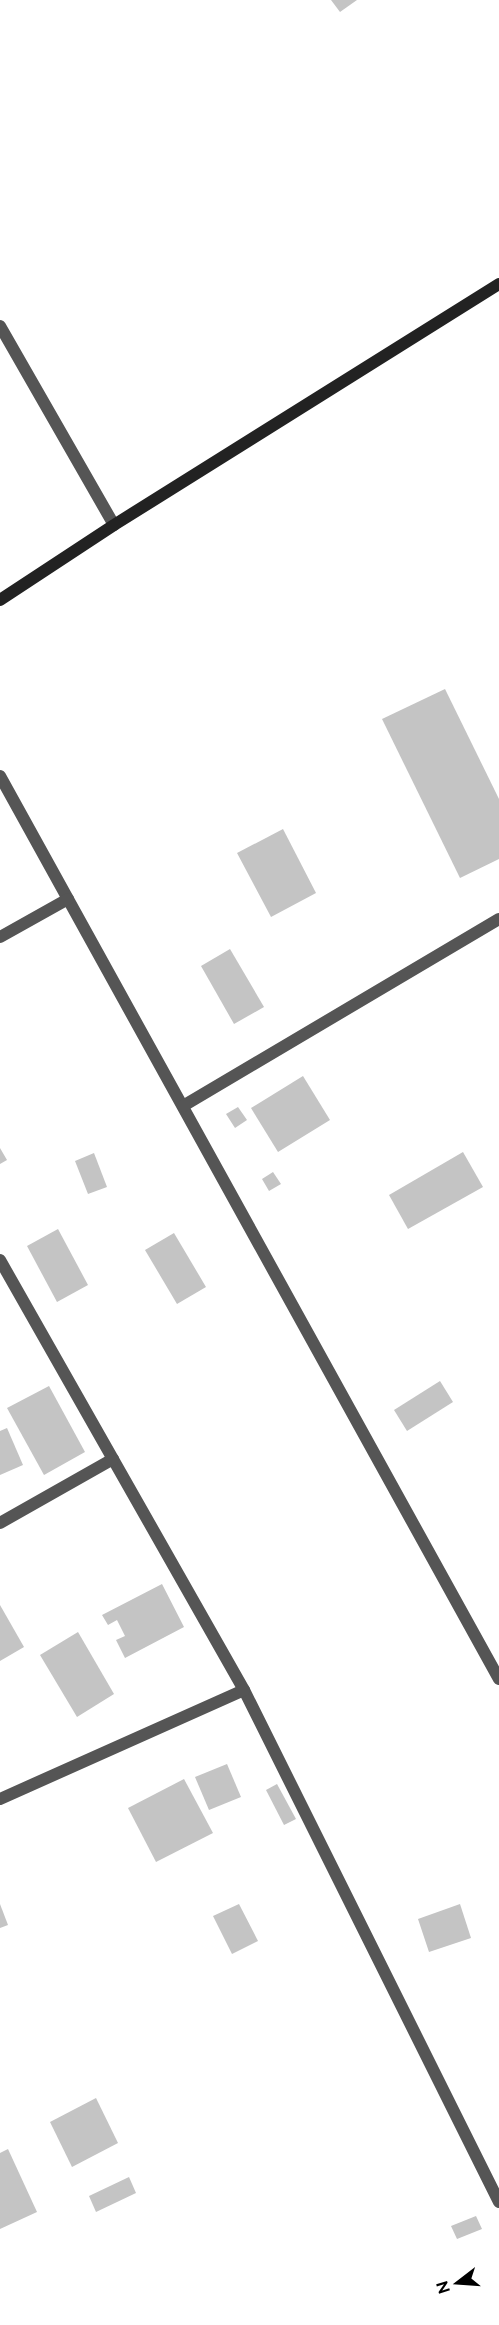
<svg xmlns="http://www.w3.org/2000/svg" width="499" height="2325" font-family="Raleway,sans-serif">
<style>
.building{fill:#c4c4c4}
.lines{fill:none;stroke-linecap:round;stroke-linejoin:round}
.minor{stroke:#555;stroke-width:12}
.secondary{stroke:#222;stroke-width:12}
</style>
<rect width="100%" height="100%" fill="#fff"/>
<g class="building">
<path d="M331,0H357L340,12Z"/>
<path d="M445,689L499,799V859L460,878L382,719Z"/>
<path d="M283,829L316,893L271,917L237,853Z"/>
<path d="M230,949L264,1007L234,1024L201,966Z"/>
<path d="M303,1076L330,1120L278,1152L251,1108Z"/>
<path d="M238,1107L247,1120L235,1128L226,1114Z"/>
<path d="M0,1148L7,1160L0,1164Z"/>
<path d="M463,1152L483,1187L408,1229L389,1195Z"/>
<path d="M94,1153L107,1187L88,1194L75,1161Z"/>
<path d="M273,1172L281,1184L269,1191L262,1179Z"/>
<path d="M58,1229L88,1285L57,1302L27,1246Z"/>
<path d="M174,1233L206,1287L177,1304L145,1250Z"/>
<path d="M440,1381L453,1402L407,1431L394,1410Z"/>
<path d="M49,1386L85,1452L44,1475L7,1408Z"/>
<path d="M7,1428L23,1465L0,1475V1431Z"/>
<path d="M162,1584L184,1627L125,1658L116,1640L125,1636L117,1620L108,1625L102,1615Z"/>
<path d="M0,1605L24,1647L0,1661Z"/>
<path d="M78,1632L114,1694L77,1717L40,1655Z"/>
<path d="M227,1764L241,1797L209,1810L195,1777Z"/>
<path d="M184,1779L213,1833L156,1862L128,1808Z"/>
<path d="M277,1784L296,1819L284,1825L266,1790Z"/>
<path d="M0,1904L8,1925L0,1928Z"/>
<path d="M239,1904L258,1941L232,1954L213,1916Z"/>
<path d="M460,1904L471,1938L429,1952L418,1919Z"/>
<path d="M96,2098L118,2143L72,2167L50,2122Z"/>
<path d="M8,2149L37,2212L0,2229V2153Z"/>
<path d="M129,2177L136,2193L96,2212L89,2196Z"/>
<path d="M476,2216L482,2229L457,2239L451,2226Z"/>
</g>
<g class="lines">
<g class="minor">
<path d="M0,326L114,525"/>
<path d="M0,776L499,1679"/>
<path d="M0,937L68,899"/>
<path d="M183,1106L499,919"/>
<path d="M0,1260L244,1690L499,2202"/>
<path d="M0,1523L113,1459"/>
<path d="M0,1799L244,1690"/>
</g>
<path class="secondary" d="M0,600L114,525L499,284"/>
</g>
<g transform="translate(457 2283) rotate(253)" stroke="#ffffff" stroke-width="4.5" paint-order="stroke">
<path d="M0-4.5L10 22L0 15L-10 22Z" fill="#000000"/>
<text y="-9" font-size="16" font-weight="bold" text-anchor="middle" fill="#000000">N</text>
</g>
</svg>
